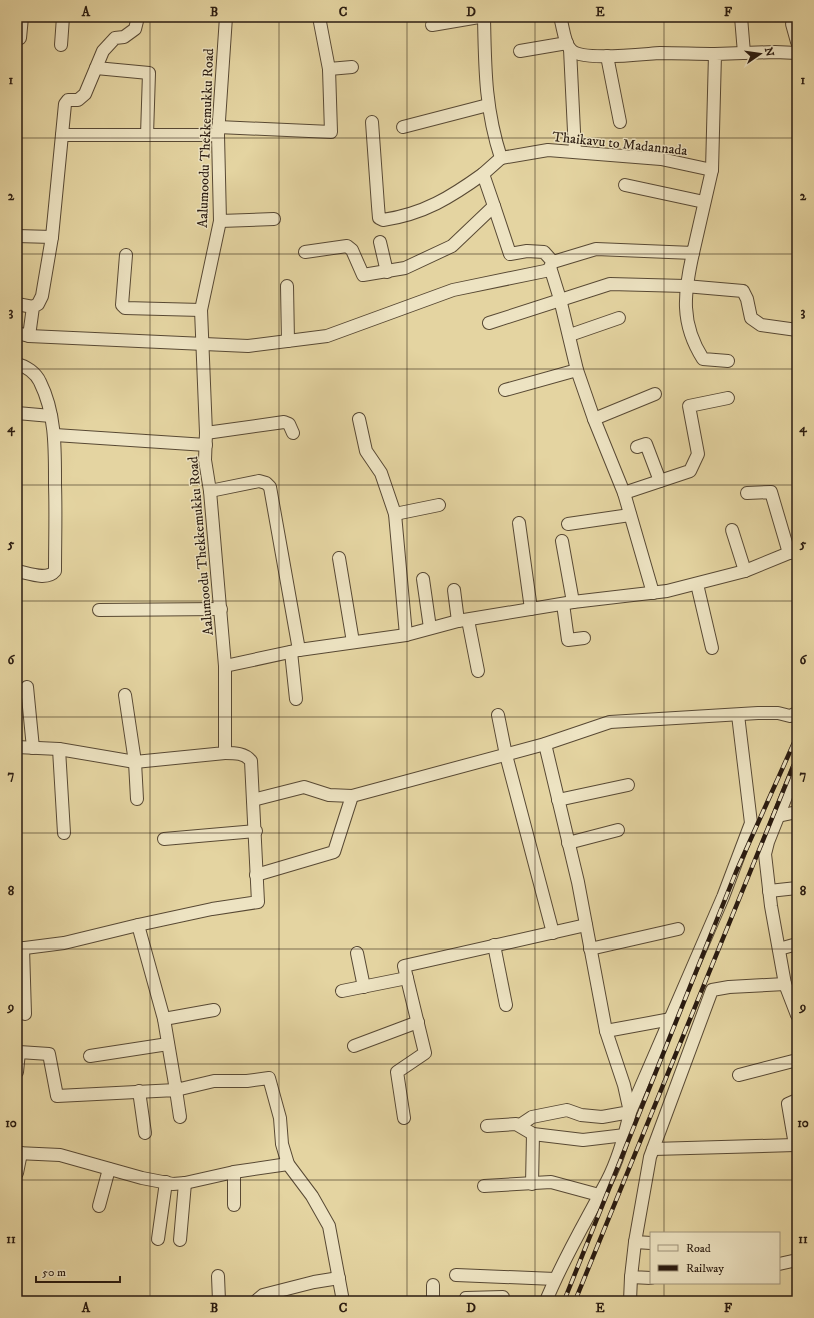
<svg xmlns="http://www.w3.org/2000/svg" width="814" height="1318" font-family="'IM FELL DW Pica',serif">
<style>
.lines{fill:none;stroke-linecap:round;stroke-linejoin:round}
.street-casing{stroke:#584934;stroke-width:14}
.street{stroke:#ede3c2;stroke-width:12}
.rail-casing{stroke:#2a1b10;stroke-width:4.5}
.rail{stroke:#ede3c2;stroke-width:3;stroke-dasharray:9;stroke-linecap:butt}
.grid{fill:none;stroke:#2a1b10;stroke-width:1;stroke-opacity:0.55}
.labels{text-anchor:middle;stroke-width:3;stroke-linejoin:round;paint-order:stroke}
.street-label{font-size:14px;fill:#2a1b10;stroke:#ede3c2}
.neatline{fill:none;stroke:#2a1b10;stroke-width:1.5}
.grid-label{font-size:13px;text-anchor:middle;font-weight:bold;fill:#2a1b10}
</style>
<rect width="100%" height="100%" fill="#e4d4a1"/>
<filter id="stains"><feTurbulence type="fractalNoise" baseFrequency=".005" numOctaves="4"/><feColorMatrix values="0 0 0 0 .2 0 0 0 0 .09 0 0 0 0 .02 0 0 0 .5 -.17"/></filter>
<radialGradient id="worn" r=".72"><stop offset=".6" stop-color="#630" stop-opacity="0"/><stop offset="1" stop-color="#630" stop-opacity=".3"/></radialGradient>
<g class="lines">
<defs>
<g id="street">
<path d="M484,17C485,68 485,109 501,158L548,150L661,159L712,170"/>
<path d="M560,17C563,26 564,42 570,49C580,62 643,54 660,53C679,53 697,54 715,54"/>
<path d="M741,17L744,53"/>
<path d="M792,24L797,42"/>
<path d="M432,25L479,17"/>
<path d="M20,38L22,17"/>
<path d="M61,45L63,17"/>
<path d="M570,49L575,152"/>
<path d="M520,51L567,43"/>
<path d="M607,56L620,122"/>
<path d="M96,68L149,73L147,135"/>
<path d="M329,69L352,67"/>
<path d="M372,122L378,206L379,218L383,220C424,214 451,197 483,174"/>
<path d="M218,127L331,132L329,69L319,17"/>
<path d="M403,127L488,105"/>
<path d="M62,135H218"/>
<path d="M625,185L704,202"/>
<path d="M494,206L510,254L527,251L544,252L553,262"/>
<path d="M220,221L274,219"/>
<path d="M17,236L52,237"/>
<path d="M380,242L387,272"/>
<path d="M305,252L347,246L352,250L363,275L405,268L452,246L494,206L483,174L501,158"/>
<path d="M693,253C684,293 680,323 703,359L728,361"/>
<path d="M126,255L122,305L125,308L201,310"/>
<path d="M287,286L288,341"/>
<path d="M17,304L33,307"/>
<path d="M489,323L610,284L685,286L743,291L747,299L751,318L761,325L797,330"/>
<path d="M17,333L29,336L248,346L327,336L453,290L550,270"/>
<path d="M570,335L619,318"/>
<path d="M29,336L33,307L38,304L42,296L52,237L65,104L68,100H78L85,94L103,51L115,38L124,37L135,29L138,17"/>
<path d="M17,364C26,366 36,373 40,382C56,414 55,450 55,485C56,513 55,542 55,571C47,581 28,573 17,571"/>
<path d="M505,390L577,370"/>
<path d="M17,413L51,416"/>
<path d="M359,419L366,451L381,473L395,514L406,635"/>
<path d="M594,419L655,394"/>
<path d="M206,433L284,422L289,424L293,433"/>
<path d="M55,435L206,445"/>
<path d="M637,447L646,444L660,481"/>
<path d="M210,491L259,481L266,483L270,487L299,650"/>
<path d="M624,493L690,471L698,454L689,406L728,398"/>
<path d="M747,493L771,492L789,553"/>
<path d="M395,514L439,505"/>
<path d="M519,523L531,609"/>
<path d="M568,524L630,515"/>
<path d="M732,530L745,571"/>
<path d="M562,541L573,602"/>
<path d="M339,558L353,642"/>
<path d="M423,579L430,628"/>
<path d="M697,584L712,648"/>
<path d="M454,590L458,621"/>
<path d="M653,593L624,493L594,419L577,370L560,299L550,267L553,262L596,249L693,253L712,170L715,54L775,52L797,53"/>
<path d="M563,604L568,640L584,638"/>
<path d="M99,610L221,609"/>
<path d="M468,620L478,671"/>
<path d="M291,652L296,699"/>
<path d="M225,666L299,650L406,635L458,621L573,602L667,591L745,571L789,553L797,552"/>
<path d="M27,687L33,748"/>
<path d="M125,695L135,762L137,799"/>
<path d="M498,715L506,755L553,933"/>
<path d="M17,747L59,749L135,762L225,753V666L210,491L205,460L206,433L201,310L220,221L218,135L226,17"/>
<path d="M59,749L64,833"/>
<path d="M225,753C235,753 245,753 251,761L258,902L212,909L138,925L164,1019L176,1090L214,1081H247L269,1078L280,1118L282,1144L288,1164L312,1196L329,1226L343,1301"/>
<path d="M797,769L768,842L765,854L771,906L785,984L797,1015"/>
<path d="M253,800L304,787L329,795L352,796L545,744L610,722L758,713H778L790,716L797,713"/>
<path d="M558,800L628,785"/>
<path d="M778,816L797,812"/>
<path d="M164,839L256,831"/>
<path d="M568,843L618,830"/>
<path d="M256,875L334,852L352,796"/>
<path d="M769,891L797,888"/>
<path d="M494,945L506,1005"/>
<path d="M23,948L25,1014"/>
<path d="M17,949L64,943L138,925"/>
<path d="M590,949L678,929"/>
<path d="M779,949L797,944"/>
<path d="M357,953L364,987"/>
<path d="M342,991L407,978"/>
<path d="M164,1019L214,1010"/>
<path d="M606,1031L671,1019"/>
<path d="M354,1046L418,1022"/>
<path d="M90,1056L168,1044"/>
<path d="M17,1072L19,1052L49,1054L57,1096L176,1090L180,1117"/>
<path d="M739,1075L797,1060"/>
<path d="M139,1091L145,1133"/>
<path d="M404,1118L397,1072L425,1053L404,966L586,925"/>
<path d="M520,1125L532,1117L567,1110L581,1115L602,1117L630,1112L624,1085L606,1031L578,882L545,744"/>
<path d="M487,1126L516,1124L533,1134L583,1140L625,1135"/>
<path d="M653,1149L795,1145L788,1104L797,1100"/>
<path d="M17,1153L60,1155L142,1178L173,1184L185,1183L234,1172L288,1164"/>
<path d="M17,1173L21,1153"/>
<path d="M532,1184L533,1134"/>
<path d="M484,1186L551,1182L599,1195"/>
<path d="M234,1205V1172"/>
<path d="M99,1206L109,1169"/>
<path d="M158,1239L166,1182"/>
<path d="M180,1240L185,1183"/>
<path d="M635,1242L631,1277L651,1278"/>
<path d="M651,1243L635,1242L650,1157L712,990L729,987L785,984"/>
<path d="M779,1264L797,1260"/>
<path d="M456,1275L555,1279"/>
<path d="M218,1276L219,1301"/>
<path d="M256,1301L263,1295L314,1282L339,1278"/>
<path d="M433,1301V1285"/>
<path d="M465,1301L466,1298L503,1297"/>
<path d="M546,1301C563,1259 586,1221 607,1181C618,1160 625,1135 630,1112L723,897L751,823L738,715"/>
<path d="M630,1301L631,1277"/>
</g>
</defs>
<use href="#street" class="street-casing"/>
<use href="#street" class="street"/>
<defs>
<g id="rail">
<path d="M564,1301L736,872L797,736"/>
<path d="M575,1301L797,757"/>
</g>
</defs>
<use href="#rail" class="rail-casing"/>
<use href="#rail" class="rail"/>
</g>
<path class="grid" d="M150,17V1301M279,17V1301M407,17V1301M535,17V1301M664,17V1233M17,138H797M17,254H797M17,369H797M17,485H797M17,601H797M17,717H797M17,833H797M17,949H797M17,1064H797M17,1180H797M664,1283V1301"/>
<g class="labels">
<g class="street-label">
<text transform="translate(205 138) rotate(-88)" y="5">Aalumoodu Thekkemukku Road</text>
<text transform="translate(620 143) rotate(6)" y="5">Thaikavu to Madannada</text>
<text transform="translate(200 546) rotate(-95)" y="5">Aalumoodu Thekkemukku Road</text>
</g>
</g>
<rect width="814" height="1318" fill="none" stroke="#e4d4a1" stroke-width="44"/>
<rect x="650" y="1232" width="130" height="52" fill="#ede3c2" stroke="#9f937b"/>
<rect x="658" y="1245" width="20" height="6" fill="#ede3c2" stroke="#9f937b"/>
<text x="686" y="1252" font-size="12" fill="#2a1b10">Road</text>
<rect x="658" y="1265" width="20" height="6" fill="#2a1b10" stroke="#9f937b"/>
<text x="686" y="1272" font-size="12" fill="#2a1b10">Railway</text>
<g transform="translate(760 54) rotate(77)" stroke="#ede3c2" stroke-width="3" paint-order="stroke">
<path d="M0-3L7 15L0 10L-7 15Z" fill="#2a1b10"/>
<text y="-6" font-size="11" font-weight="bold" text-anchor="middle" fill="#2a1b10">N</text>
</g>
<path d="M36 1276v6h84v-6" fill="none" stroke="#2a1b10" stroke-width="2"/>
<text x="42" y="1276" font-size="12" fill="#2a1b10" stroke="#ede3c2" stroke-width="3" paint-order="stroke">50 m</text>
<rect x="22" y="22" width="770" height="1274" class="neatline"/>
<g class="grid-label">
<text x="86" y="16">A</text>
<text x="214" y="16">B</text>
<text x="343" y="16">C</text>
<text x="471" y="16">D</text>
<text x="600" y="16">E</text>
<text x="728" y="16">F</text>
<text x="11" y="84">1</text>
<text x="803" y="84">1</text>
<text x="11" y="200">2</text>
<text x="803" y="200">2</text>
<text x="11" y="316">3</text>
<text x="803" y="316">3</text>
<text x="11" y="432">4</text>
<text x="803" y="432">4</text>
<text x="11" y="548">5</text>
<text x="803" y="548">5</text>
<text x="11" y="664">6</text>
<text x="803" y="664">6</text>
<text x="11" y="779">7</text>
<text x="803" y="779">7</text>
<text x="11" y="895">8</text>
<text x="803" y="895">8</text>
<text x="11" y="1011">9</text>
<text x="803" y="1011">9</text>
<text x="11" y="1127">10</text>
<text x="803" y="1127">10</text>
<text x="11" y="1243">11</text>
<text x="803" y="1243">11</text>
<text x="86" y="1312">A</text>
<text x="214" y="1312">B</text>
<text x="343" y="1312">C</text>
<text x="471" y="1312">D</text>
<text x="600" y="1312">E</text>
<text x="728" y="1312">F</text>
</g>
<rect width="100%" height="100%" filter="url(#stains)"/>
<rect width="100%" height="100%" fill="url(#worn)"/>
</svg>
